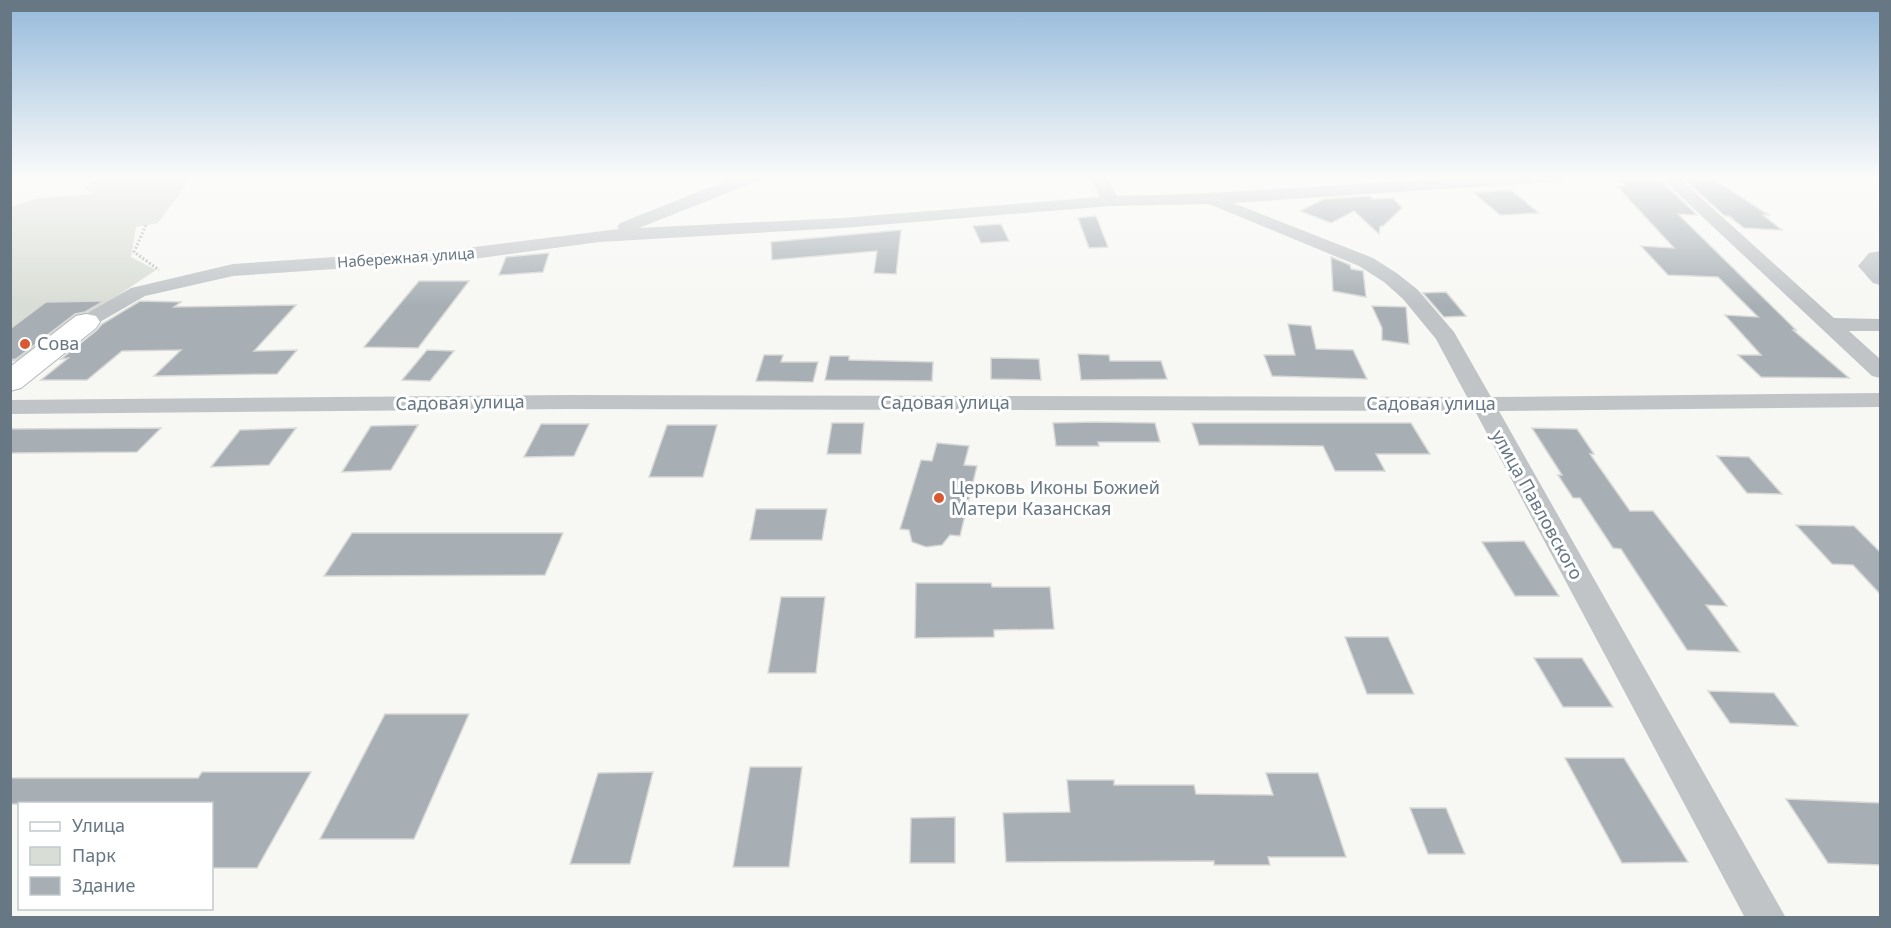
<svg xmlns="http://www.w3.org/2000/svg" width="1891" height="928" font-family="'Noto Sans',sans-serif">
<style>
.green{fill:#d8ddd5}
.building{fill:#a7afb4;stroke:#d8d8d6;stroke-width:1.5}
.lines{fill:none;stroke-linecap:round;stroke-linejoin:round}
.secondary-casing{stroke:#b2b8bc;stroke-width:2}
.path{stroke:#babdbf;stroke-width:3;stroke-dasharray:2 2;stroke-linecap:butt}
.street{fill:#c0c4c7;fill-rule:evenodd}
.secondary{fill:#fff;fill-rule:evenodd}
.poi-dot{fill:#da5831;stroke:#fff;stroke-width:2}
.labels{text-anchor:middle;stroke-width:6;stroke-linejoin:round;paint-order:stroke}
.far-street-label{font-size:15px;fill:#677783;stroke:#fff}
.poi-label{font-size:18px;fill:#677783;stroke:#fff;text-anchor:start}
.street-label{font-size:18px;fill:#677783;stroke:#fff}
</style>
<rect width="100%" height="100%" fill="#f7f7f4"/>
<path class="green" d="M96,176H193L158,223L136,227L131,257L156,270L22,359L11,362L10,207L38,198L92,194L85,188Z"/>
<g class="building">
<path d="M1710,177L1769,215H1763L1782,230L1744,228L1729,216H1725L1683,178Z"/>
<path d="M1659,179L1697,215L1678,214L1796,330H1793L1849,378L1761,377L1738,355H1761L1725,315L1758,317L1718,277L1668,275L1641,246L1674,248L1617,186H1627L1617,180Z"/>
<path d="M1508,190L1512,191L1539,213L1500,215L1474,193Z"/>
<path d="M1370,196L1372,199L1393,198L1402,208L1383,226H1380L1379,234L1354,211L1331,223L1300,211L1324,199Z"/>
<path d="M1096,216L1108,247L1089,248L1078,218Z"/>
<path d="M1001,224L1009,241L981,243L973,226Z"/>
<path d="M901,230L896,274L874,273L877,251L772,260L771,242Z"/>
<path d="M549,253L543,272L499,275L506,257Z"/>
<path d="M1331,257L1350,265L1351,269L1363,271L1366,297L1333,291Z"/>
<path d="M419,281H469L418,348L364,347Z"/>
<path d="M1446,292L1466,316L1444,317L1423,293Z"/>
<path d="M98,301H104L85,312L75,314L16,359L10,360V329L46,302Z"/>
<path d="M140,301L181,302L174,307L296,305L254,351L297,350L277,374L154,376L181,350L122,351L87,380H41L68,358L61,359L97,330L102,324Z"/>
<path d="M1372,306L1406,307L1409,344L1382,340V328Z"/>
<path d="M1288,324L1311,326L1316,349L1353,350L1367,379L1272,376L1264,355H1295Z"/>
<path d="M427,350L454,351L430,381L402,380Z"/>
<path d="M1078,354L1109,355L1110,361H1161L1167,379L1081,380Z"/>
<path d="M764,355H783L781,362H818L813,382L756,381Z"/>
<path d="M830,356H849V360L933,362L932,381L825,380Z"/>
<path d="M991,358L1039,359L1041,380L991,379Z"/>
<path d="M1095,422L1155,423L1160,442H1098L1099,446H1056L1053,423Z"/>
<path d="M832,423H864L861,454H827Z"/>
<path d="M1192,423H1411L1430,454H1376L1385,471H1335L1323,446L1199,445Z"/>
<path d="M541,424H589L574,456L524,457Z"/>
<path d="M418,425L391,470L342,472L371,426Z"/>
<path d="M667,425H717L703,477H649Z"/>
<path d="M161,428L137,452L10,453V429Z"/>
<path d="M296,428L269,465L211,467L240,430Z"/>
<path d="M1532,428L1577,429L1594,454H1590L1630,511H1653L1727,606L1706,605L1740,652L1687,650L1621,549L1613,548L1580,498H1573L1558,475H1562Z"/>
<path d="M937,443L969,446L964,465L977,466L960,536L950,535L942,545L926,547L912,542L909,530L900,529L921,460L932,461Z"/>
<path d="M1717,456L1749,457L1782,494L1747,493Z"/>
<path d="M756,509H827L822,540H750Z"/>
<path d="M1796,525L1854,526L1881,553V595L1853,565L1832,564Z"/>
<path d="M352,533H563L545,575L324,576Z"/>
<path d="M1524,541L1559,596H1515L1482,542Z"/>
<path d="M916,583H991L992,587H1050L1054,629L994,630V637L915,638Z"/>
<path d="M781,597H825L816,673H768Z"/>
<path d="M1345,637H1388L1414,694H1367Z"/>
<path d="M1534,658H1582L1613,707H1563Z"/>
<path d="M1708,691L1774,693L1798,726L1730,723Z"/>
<path d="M385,714H469L414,839H320Z"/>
<path d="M1565,758H1624L1688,862L1622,863Z"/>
<path d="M750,767H802L789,867H733Z"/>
<path d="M202,772H311L257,868H212V804H10V778H198Z"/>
<path d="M653,772L630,864H570L598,773Z"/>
<path d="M1266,773H1318L1346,857H1268L1270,865H1214V861L1006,862L1003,813L1070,812L1067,780H1114V785H1194L1196,794L1273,795Z"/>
<path d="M1786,799L1881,803V865L1828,863Z"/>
<path d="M1410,808H1446L1465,854H1428Z"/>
<path d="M955,817V863H910L911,818Z"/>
</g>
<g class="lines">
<defs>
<path id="secondary" d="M86,314L96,316L100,322L96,328L21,388L10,391V367L76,316Z"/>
</defs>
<use href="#secondary" class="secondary-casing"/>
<path class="path" d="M146,225L134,252L159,270"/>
<g class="street">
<path d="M738,176H762L760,180L639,228L842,218L1100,197L1090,176H1106L1117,196C1268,193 1419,176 1570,176L1562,181L1233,203L1373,258L1398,274L1418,290L1454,332L1491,397L1880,393V407L1499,411L1786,918H1745L1475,411L567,409L10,414V400L567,395L1467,397L1436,339L1403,299L1384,282L1359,266L1209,204L1111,206L842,228L599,242L466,260L233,276L145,296L93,326L86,328L79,326L75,322L79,318L131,288L233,264L466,248L619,229L617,227L620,223Z"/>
<path d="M1659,176H1677L1834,318L1880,319V331H1849L1880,359V378L1872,376Z"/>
<path d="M1880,251V285L1873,283L1858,266L1869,253Z"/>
</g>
<use href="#secondary" class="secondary"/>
</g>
<linearGradient id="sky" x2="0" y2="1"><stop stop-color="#95badb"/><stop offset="0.58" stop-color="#fbfbfa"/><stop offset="1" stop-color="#fbfbfa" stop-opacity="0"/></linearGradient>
<rect width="1891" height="306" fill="url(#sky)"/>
<g class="poi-dot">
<circle cx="25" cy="344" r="6"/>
<circle cx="939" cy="498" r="6"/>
</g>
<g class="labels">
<g class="far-street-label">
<text transform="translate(406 258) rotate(-4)" y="5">Набережная улица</text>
</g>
<g class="poi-label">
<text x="37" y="350">Сова</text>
<text x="951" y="494">Церковь Иконы Божией<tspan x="951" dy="21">Матери Казанская</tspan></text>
</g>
<g class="street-label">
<text transform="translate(460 403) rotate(-1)" y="6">Садовая улица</text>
<text x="945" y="409">Садовая улица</text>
<text x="1431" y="410">Садовая улица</text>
<text transform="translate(1537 505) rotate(61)" y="6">улица Павловского</text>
</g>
</g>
<rect width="1891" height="928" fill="none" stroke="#677783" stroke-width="24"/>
<rect x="18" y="802" width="195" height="108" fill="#ffffff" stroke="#c2c9cd" stroke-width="1.5"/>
<rect x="30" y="822" width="30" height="9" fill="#ffffff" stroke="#c2c9cd" stroke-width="1.5"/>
<text x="72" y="832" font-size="18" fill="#677783">Улица</text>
<rect x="30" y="847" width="30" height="18" fill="#d8ddd5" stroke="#c2c9cd" stroke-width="1.5"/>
<text x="72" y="862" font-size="18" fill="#677783">Парк</text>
<rect x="30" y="877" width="30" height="18" fill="#a7afb4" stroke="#c2c9cd" stroke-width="1.5"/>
<text x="72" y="892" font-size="18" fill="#677783">Здание</text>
</svg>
